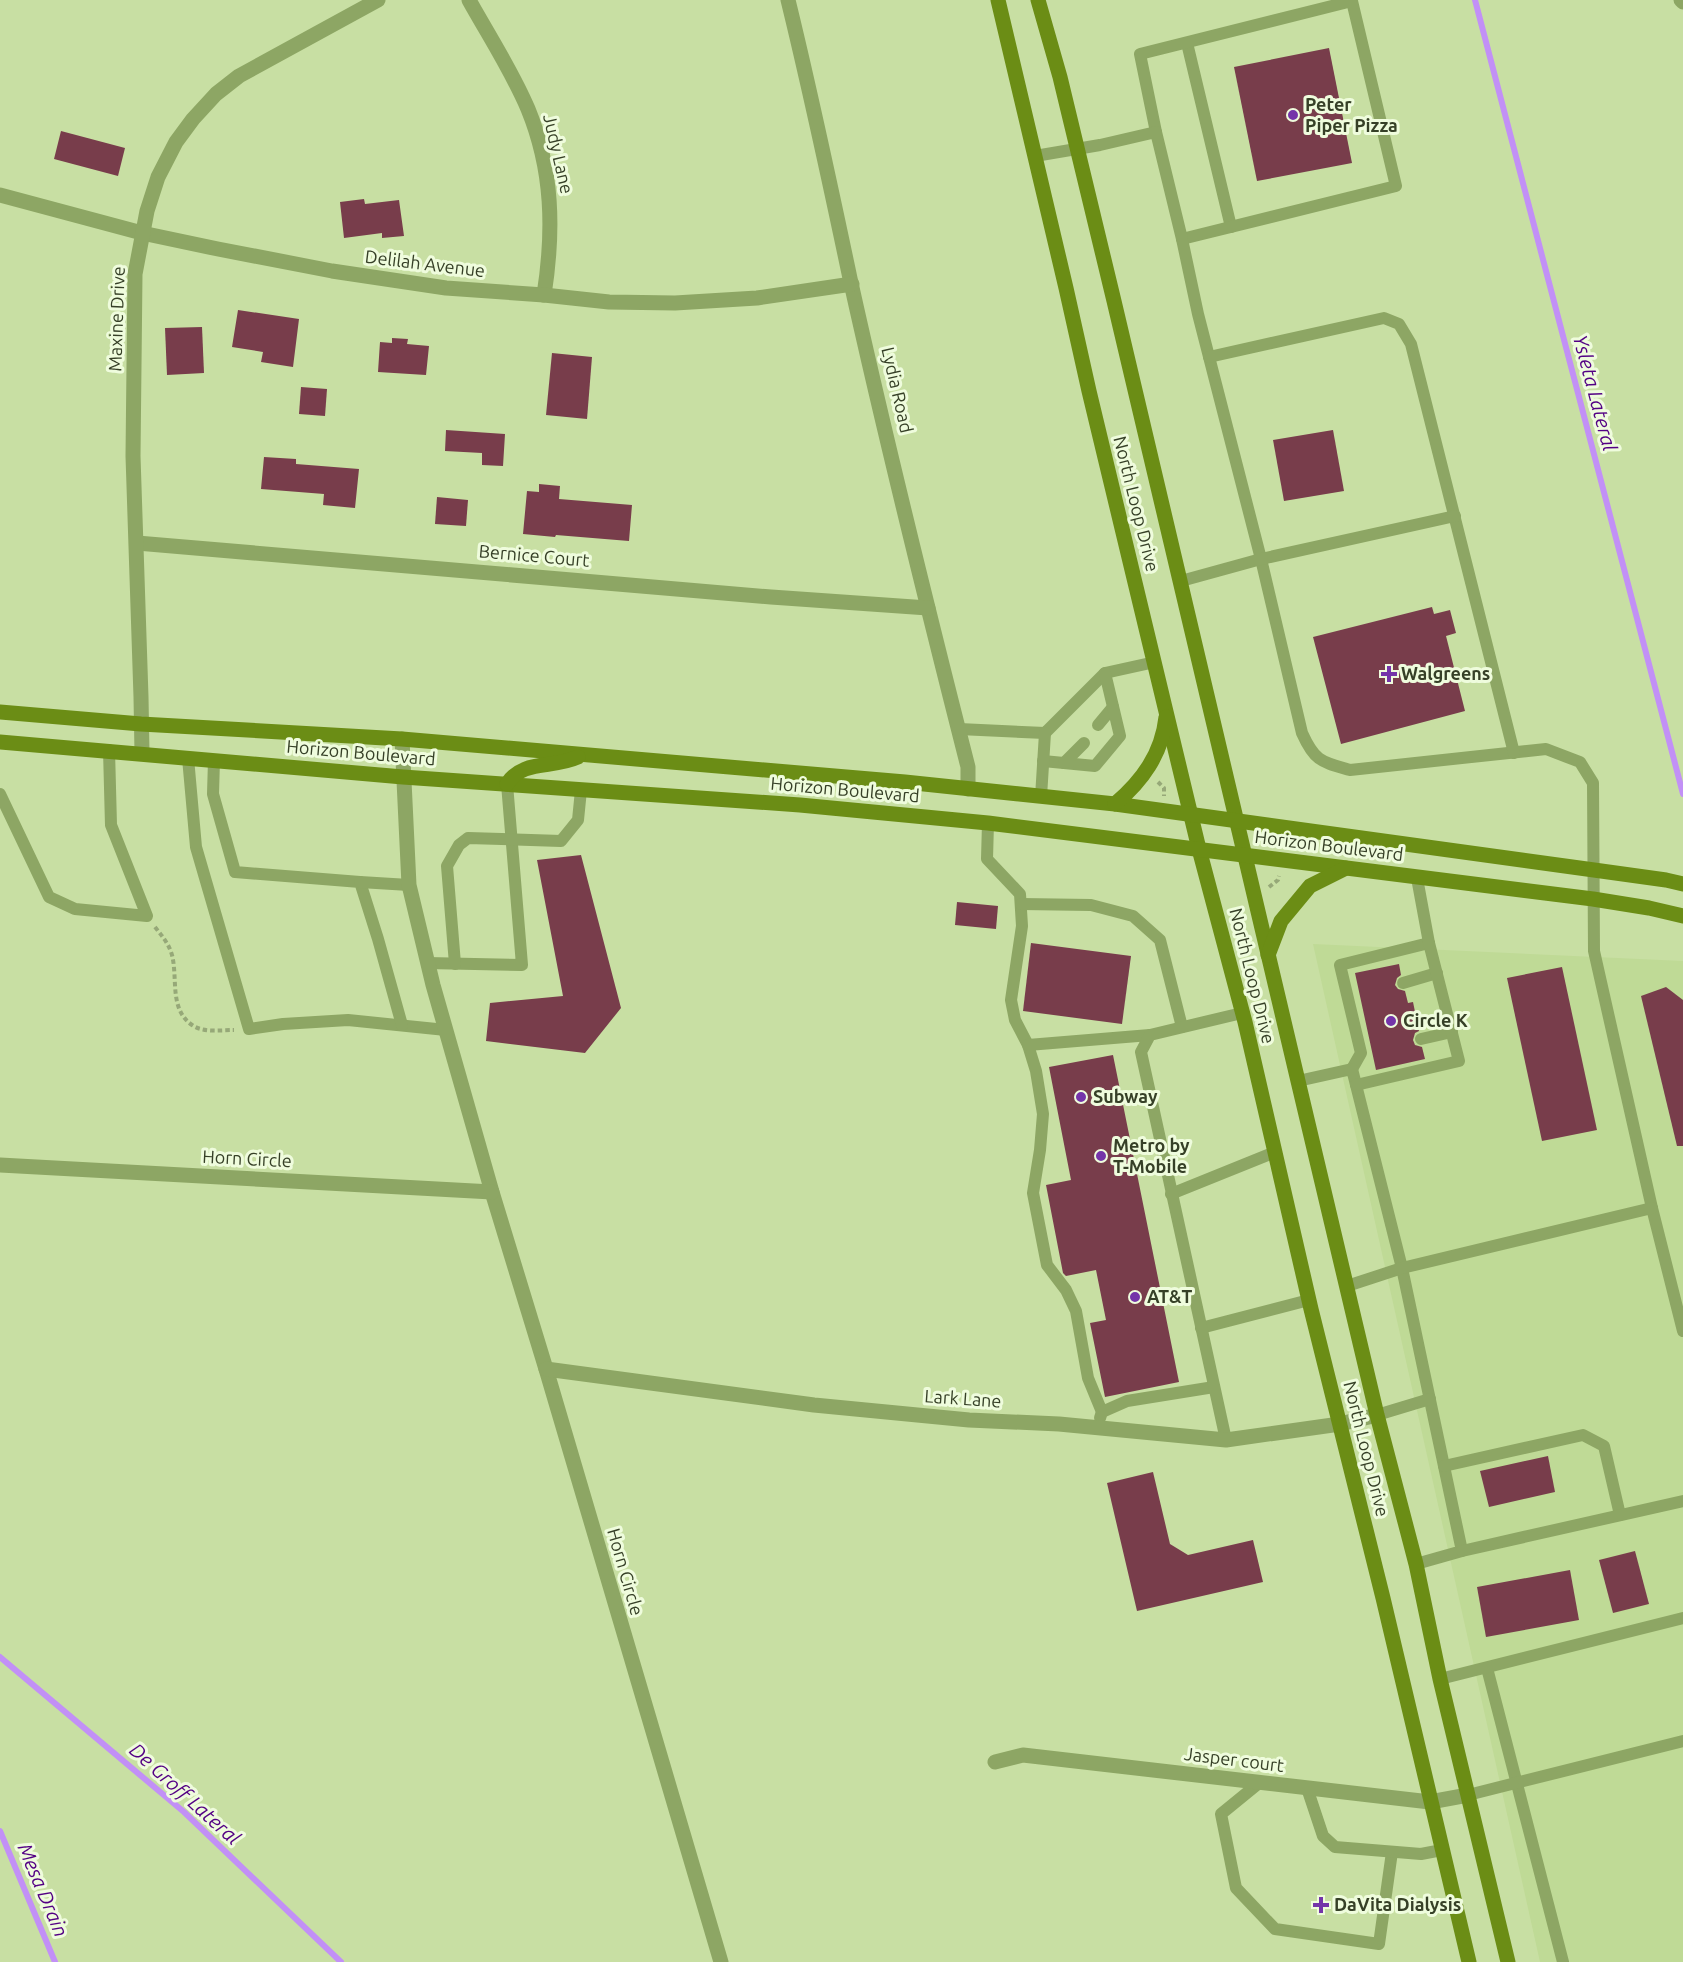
<svg xmlns="http://www.w3.org/2000/svg" width="1683" height="1962" font-family="Ubuntu,sans-serif">
<style>
.built{fill:#bfda96}
.lines{fill:none;stroke-linecap:round;stroke-linejoin:round}
.stream{stroke:#c290f6;stroke-width:6}
.building{fill:#783d4b}
.path{stroke:#96a878;stroke-width:4;stroke-dasharray:4.5 3;stroke-linecap:butt}
.lane{stroke:#8da664;stroke-width:12}
.street{stroke:#8da664;stroke-width:15}
.secondary{stroke:#6b8d15;stroke-width:15}
.poi-dot{fill:#7434a9;stroke:#effcdd;stroke-width:2}
.labels{text-anchor:middle;stroke-width:6;stroke-linejoin:round;paint-order:stroke}
.poi-label{font-size:18px;font-weight:bold;fill:#364027;stroke:#effcdd;text-anchor:start}
.street-label{font-size:18px;fill:#364027;stroke:#effcdd}
.water-label{font-size:20px;font-style:italic;fill:#530184;stroke:#effcdd}
</style>
<rect width="100%" height="100%" fill="#c8dfa3"/>
<path class="built" d="M1313,944L1683,961V1962H1540Z"/>
<g class="lines">
<g class="stream">
<path d="M1475,0L1683,794"/>
<path d="M0,1657L184,1812L341,1962"/>
<path d="M0,1831L55,1962"/>
</g>
</g>
<g class="building">
<path d="M1329,48L1352,163L1257,181L1234,67Z"/>
<path d="M61,131L125,148L118,176L54,159Z"/>
<path d="M364,199L365,204L399,200L404,236L382,238V233L344,238L340,202Z"/>
<path d="M238,310L299,319L293,367L261,362L263,352L232,347Z"/>
<path d="M202,327L204,373L167,375L165,328Z"/>
<path d="M392,338L408,339L407,344L429,346L426,375L378,372L380,342L392,343Z"/>
<path d="M552,353L592,357L587,419L546,415Z"/>
<path d="M301,387L327,389L325,416L299,414Z"/>
<path d="M446,430L505,434L503,466L482,465V453L445,451Z"/>
<path d="M1333,430L1344,491L1284,501L1273,440Z"/>
<path d="M264,457L296,459V464L359,469L355,508L323,505L324,494L261,489Z"/>
<path d="M539,484L560,486L559,499L632,505L629,541L556,535L555,537L523,534L527,491L539,492Z"/>
<path d="M437,497L468,500L466,526L435,524Z"/>
<path d="M1432,607L1434,614L1450,610L1456,633L1446,636L1465,711L1341,744L1313,637Z"/>
<path d="M581,855L621,1008L585,1053L486,1041L490,1003L563,996L537,860Z"/>
<path d="M957,902L998,906L996,929L955,925Z"/>
<path d="M1031,943L1131,956L1122,1024L1023,1011Z"/>
<path d="M1399,964L1401,975L1397,978L1395,985L1398,989L1405,991L1408,1003L1413,1002L1419,1031L1415,1033L1413,1040L1415,1045L1422,1047L1425,1059L1376,1070L1355,973Z"/>
<path d="M1562,967L1597,1130L1542,1141L1507,978Z"/>
<path d="M1666,987L1683,1000V1146H1677L1641,996Z"/>
<path d="M1113,1055L1179,1382L1105,1397L1090,1323L1106,1320L1096,1270L1066,1276L1063,1273L1046,1185L1071,1180L1049,1067Z"/>
<path d="M1548,1456L1555,1492L1489,1507L1480,1471Z"/>
<path d="M1153,1472L1170,1544L1188,1555L1253,1540L1263,1582L1137,1611L1107,1483Z"/>
<path d="M1635,1551L1649,1604L1613,1613L1599,1560Z"/>
<path d="M1570,1570L1579,1620L1486,1637L1477,1587Z"/>
</g>
<g class="lines">
<g class="path">
<path d="M1158,782L1164,788V796"/>
<path d="M1269,887L1278,880L1279,876"/>
<path d="M155,927C162,936 169,944 172,955C178,979 169,1009 192,1025C203,1033 221,1030 234,1030"/>
</g>
<g class="lane">
<path d="M1187,43L1231,227"/>
<path d="M1156,132L1140,54L1352,1L1396,186L1182,239"/>
<path d="M1035,156L1100,145L1156,132L1182,239L1198,314L1261,559L1302,733C1315,762 1322,762 1350,770L1546,749L1580,762L1593,783L1594,951L1652,1208L1683,1331"/>
<path d="M1209,357L1384,318L1399,324L1411,344L1514,753"/>
<path d="M1181,581L1261,559L1455,516"/>
<path d="M1098,725L1113,707"/>
<path d="M959,729L1045,733L1105,673L1155,662"/>
<path d="M188,758L196,847L249,1029L283,1024L348,1020L446,1030"/>
<path d="M214,760L213,794L235,872L360,882L378,939L402,1025"/>
<path d="M1043,761L1095,766L1120,736L1105,673"/>
<path d="M1064,763L1084,743"/>
<path d="M0,794L49,897L75,909L147,916L111,825L109,750"/>
<path d="M1041,797L1045,733"/>
<path d="M988,823L987,859L1020,894L1022,926L1011,1000L1015,1020L1028,1045L1036,1071L1043,1114L1040,1150L1033,1193L1047,1265L1066,1290L1076,1311L1088,1378L1102,1412"/>
<path d="M360,882L409,885"/>
<path d="M1021,904L1091,905L1133,916L1160,940L1182,1027"/>
<path d="M427,963L522,965L507,784"/>
<path d="M455,964L447,866L459,845L468,838L561,841L578,820L581,790"/>
<path d="M1403,983L1437,973"/>
<path d="M1421,1039L1452,1032"/>
<path d="M1028,1045L1150,1035"/>
<path d="M1352,1069L1361,1053L1340,965L1429,943"/>
<path d="M1298,1081L1352,1069L1402,1268L1462,1551L1416,1564"/>
<path d="M1356,1085L1459,1061L1429,943L1417,878"/>
<path d="M1171,1194L1275,1152"/>
<path d="M1347,1286L1402,1268L1652,1208"/>
<path d="M1201,1328L1309,1300"/>
<path d="M1377,1415L1430,1399"/>
<path d="M1100,1418L1102,1412L1127,1401L1214,1387"/>
<path d="M1226,1440L1141,1052L1150,1035L1242,1013"/>
<path d="M1444,1466L1583,1435L1604,1446L1620,1515"/>
<path d="M1462,1551L1683,1501"/>
<path d="M1487,1668L1563,1962"/>
<path d="M1440,1679L1683,1618"/>
<path d="M1259,1783L1221,1814L1236,1888L1275,1929L1379,1944L1392,1852"/>
<path d="M1307,1788L1323,1836L1335,1847L1421,1854L1442,1850"/>
<path d="M1468,1795L1683,1741"/>
</g>
<g class="street">
<path d="M469,0C489,36 512,71 528,109C553,170 554,231 544,295"/>
<path d="M788,0C811,94 831,188 851,283C887,445 927,606 968,767V789"/>
<path d="M1681,0L1683,2"/>
<path d="M0,195L142,233L218,249L332,271L446,288L544,295L609,302L675,303L757,298L852,284"/>
<path d="M137,543L771,597L928,608"/>
<path d="M402,739L409,885L433,985L492,1192L546,1369L721,1962"/>
<path d="M142,753L141,697L133,456L135,274L147,211L158,177L176,142L193,119L216,94L239,76L378,0"/>
<path d="M0,1165L492,1192"/>
<path d="M546,1369L814,1405L969,1420L1059,1424L1226,1440L1340,1424L1377,1415"/>
<path d="M995,1762L1023,1755L1430,1802L1468,1795"/>
</g>
<g class="secondary">
<path d="M998,0L1066,288L1089,391L1199,849L1245,1022L1311,1309L1383,1598L1469,1962"/>
<path d="M1038,0L1060,77L1114,301L1298,1081L1377,1415L1416,1564L1440,1679L1508,1962"/>
<path d="M0,712L141,724L402,739L905,782L1115,804L1594,870L1666,880L1683,884"/>
<path d="M0,742L403,777L800,805L988,823L1593,899L1649,908L1683,916"/>
<path d="M507,784C523,759 552,769 578,757"/>
<path d="M1115,804C1142,781 1162,754 1166,717"/>
<path d="M1268,955L1281,921L1310,886L1346,868"/>
</g>
</g>
<g class="poi-dot">
<circle cx="1293" cy="115" r="6"/>
<path d="M1386 665h6v6h6v6h-6v6h-6v-6h-6v-6h6z"/>
<circle cx="1391" cy="1021" r="6"/>
<circle cx="1081" cy="1097" r="6"/>
<circle cx="1101" cy="1156" r="6"/>
<circle cx="1135" cy="1297" r="6"/>
<path d="M1318 1896h6v6h6v6h-6v6h-6v-6h-6v-6h6z"/>
</g>
<g class="labels">
<g class="poi-label">
<text x="1305" y="111">Peter<tspan x="1305" dy="21">Piper Pizza</tspan></text>
<text x="1401" y="680">Walgreens</text>
<text x="1403" y="1027">Circle K</text>
<text x="1093" y="1103">Subway</text>
<text x="1113" y="1152">Metro by<tspan x="1113" dy="21">T-Mobile</tspan></text>
<text x="1147" y="1303">AT&amp;T</text>
<text x="1334" y="1911">DaVita Dialysis</text>
</g>
<g class="street-label">
<text transform="translate(558 154) rotate(77)" y="6">Judy Lane</text>
<text transform="translate(425 264) rotate(7)" y="6">Delilah Avenue</text>
<text transform="translate(117 319) rotate(-88)" y="6">Maxine Drive</text>
<text transform="translate(897 390) rotate(77)" y="6">Lydia Road</text>
<text transform="translate(1136 504) rotate(76)" y="6">North Loop Drive</text>
<text transform="translate(534 556) rotate(5)" y="6">Bernice Court</text>
<text transform="translate(361 753) rotate(5)" y="6">Horizon Boulevard</text>
<text transform="translate(845 790) rotate(5)" y="6">Horizon Boulevard</text>
<text transform="translate(1329 846) rotate(7)" y="6">Horizon Boulevard</text>
<text transform="translate(1252 976) rotate(76)" y="6">North Loop Drive</text>
<text transform="translate(247 1159) rotate(3)" y="6">Horn Circle</text>
<text transform="translate(963 1399) rotate(4)" y="6">Lark Lane</text>
<text transform="translate(1366 1449) rotate(76)" y="6">North Loop Drive</text>
<text transform="translate(625 1572) rotate(74)" y="6">Horn Circle</text>
<text transform="translate(1234 1760) rotate(7)" y="6">Jasper court</text>
</g>
<g class="water-label">
<text transform="translate(1595 393) rotate(75)" y="7">Ysleta Lateral</text>
<text transform="translate(185 1794) rotate(42)" y="7">De Groff Lateral</text>
<text transform="translate(43 1890) rotate(67)" y="7">Mesa Drain</text>
</g>
</g>
</svg>
